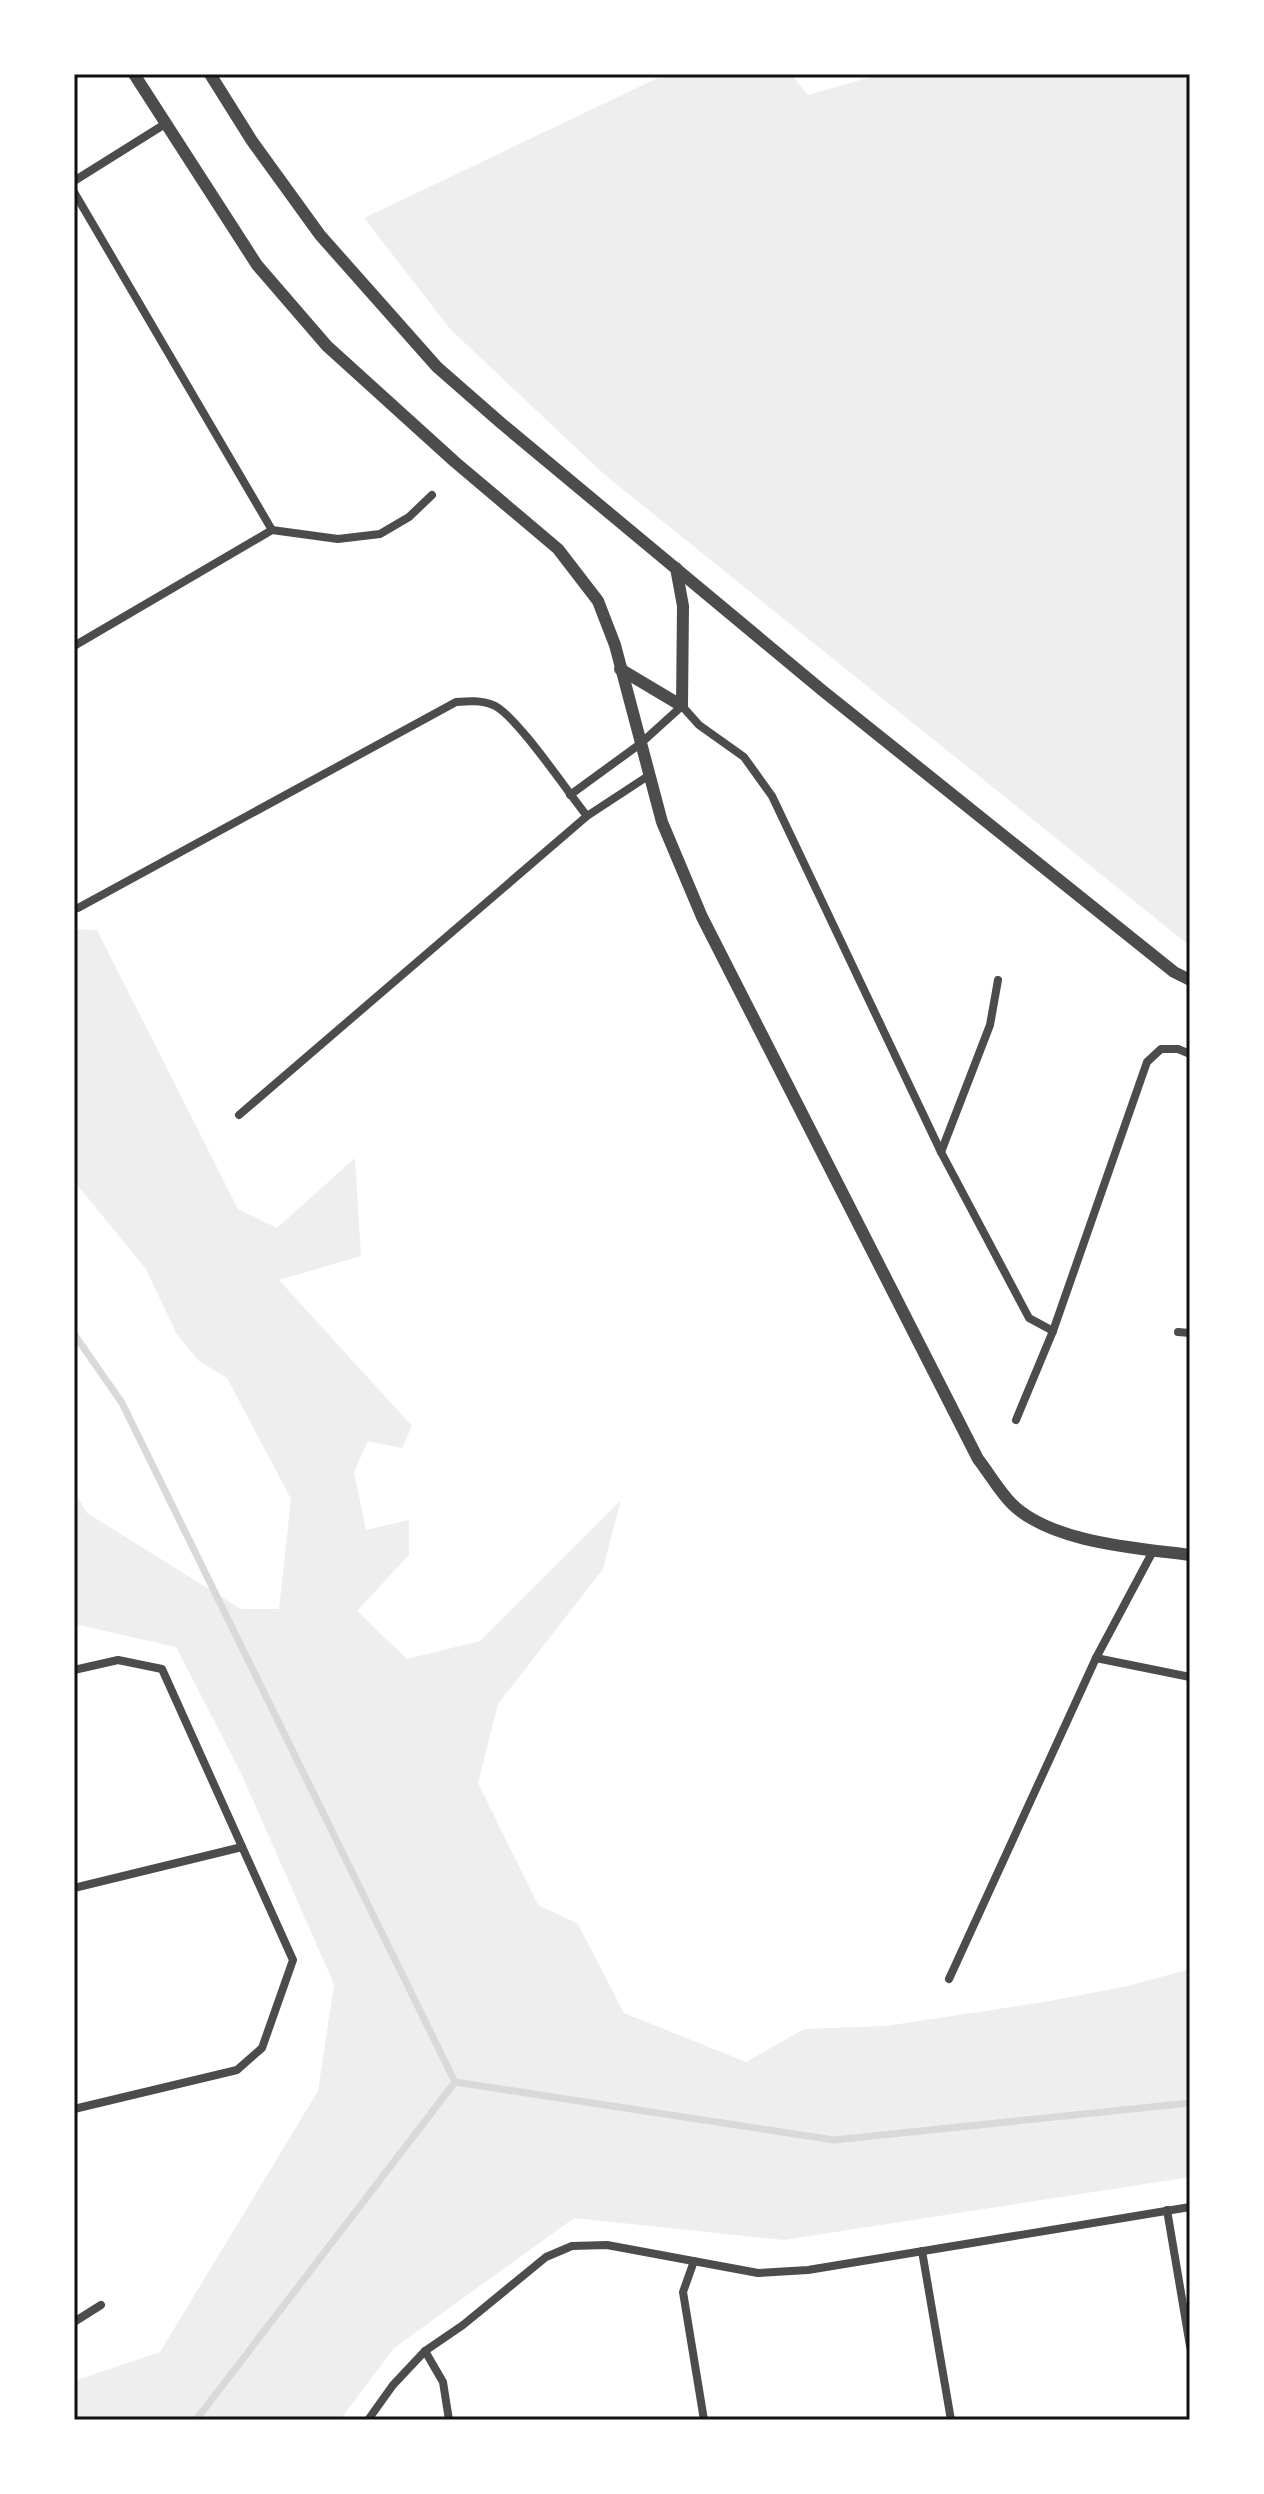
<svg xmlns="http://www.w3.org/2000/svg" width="1264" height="2494" font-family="'Times New Roman',serif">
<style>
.green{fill:#eee}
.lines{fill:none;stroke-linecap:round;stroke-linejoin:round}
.stream{stroke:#d9d9d9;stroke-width:7}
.minor{stroke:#4c4c4c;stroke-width:8}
.tertiary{stroke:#4c4c4c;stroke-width:12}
.neatline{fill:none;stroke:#111;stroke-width:3}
</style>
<rect width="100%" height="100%" fill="#fff"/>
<g class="green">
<path d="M666,74H791L808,95L881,74H1190V946L605,475L451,330L364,218Z"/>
<path d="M74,929L97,930L238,1209L277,1228L355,1158L361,1256L279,1280L412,1426L402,1448L368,1441L354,1472L366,1530L409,1520V1555L357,1611L407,1659L480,1641L621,1500L603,1569L498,1704L478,1783L538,1905L578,1924L624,2013L746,2062L804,2029L886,2026L1044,2002L1128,1986L1190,1969V2177L784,2240L574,2218L394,2348L340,2420H74V2381L160,2352L318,2091L334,1984L240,1771L176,1647L74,1624V1491L87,1513L241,1609H279L291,1499L227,1378L199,1361L176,1333L146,1269L74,1181Z"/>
</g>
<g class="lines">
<g class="stream">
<path d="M74,1334L122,1403L455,2082L196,2420"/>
<path d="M455,2082L834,2140L1190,2103"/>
</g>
<g class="minor">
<path d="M74,181L165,124"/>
<path d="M74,192L272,530"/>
<path d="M74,646L272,530L338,539L380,534L409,517L432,495"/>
<path d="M570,795L640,744L682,706L699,725L744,757L772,796L941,1152L1029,1318L1053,1331"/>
<path d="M78,908L456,702C468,701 481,700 493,705C515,713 569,794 587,816"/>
<path d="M239,1115L587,816L648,776"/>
<path d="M941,1152L990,1025L998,980"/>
<path d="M1178,1332L1190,1333"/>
<path d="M1016,1420L1053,1331L1147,1062L1161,1049H1178L1190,1054"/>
<path d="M1096,1658L1190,1677"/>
<path d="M74,1670L118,1660L162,1669L293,1960L262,2048L237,2070L74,2109"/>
<path d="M74,1888L242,1847"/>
<path d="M949,1979L1096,1658L1153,1551"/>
<path d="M1167,2210L1190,2346"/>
<path d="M922,2251L951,2420"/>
<path d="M694,2261L683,2292L704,2420"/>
<path d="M74,2322L101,2305"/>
<path d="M425,2351L443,2382L449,2420"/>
<path d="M368,2420L393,2385L425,2351L463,2325L546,2257L572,2246L607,2245L758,2273L808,2270L1190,2207"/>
</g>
<g class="tertiary">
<path d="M134,74L257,265L327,346L455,462L558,549L598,601L615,645L662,822L702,917L978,1459C989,1473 999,1491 1012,1504C1052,1543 1137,1548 1190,1555"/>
<path d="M210,74L252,141L320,235L437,367L501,423L823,691L1174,972L1190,980"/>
<path d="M620,669L682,706L683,606L676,568"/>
</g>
</g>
<rect width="1264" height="2494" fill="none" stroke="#ffffff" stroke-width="152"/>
<rect x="76" y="76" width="1112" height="2342" class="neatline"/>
</svg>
